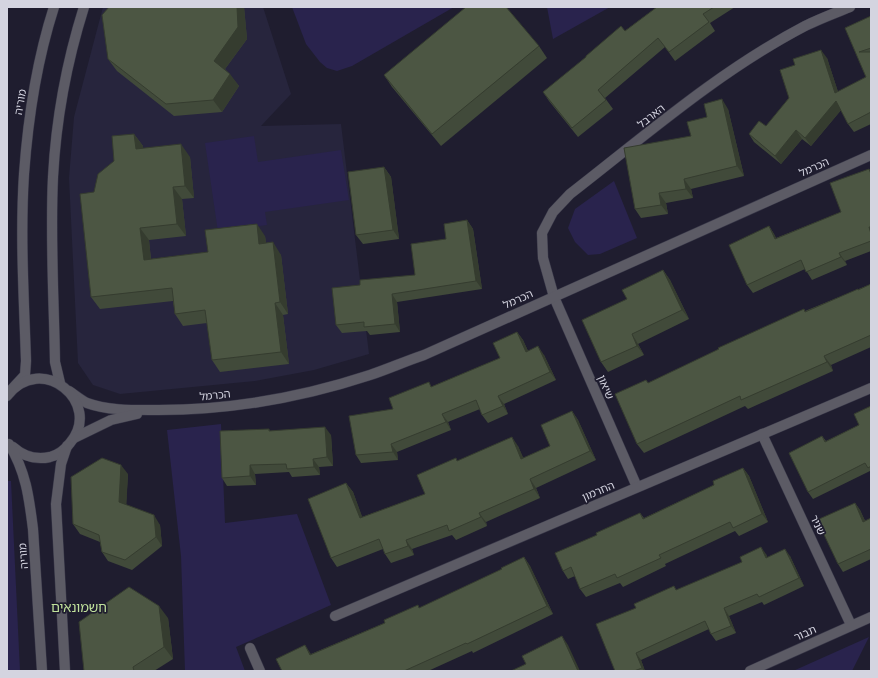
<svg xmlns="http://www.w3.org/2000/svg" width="878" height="678" font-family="'Golos Text','Noto Sans Hebrew',sans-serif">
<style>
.built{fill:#27253d}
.green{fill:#29234d}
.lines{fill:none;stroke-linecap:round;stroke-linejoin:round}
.minor-casing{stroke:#383748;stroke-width:11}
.tertiary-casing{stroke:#383748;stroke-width:11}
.minor{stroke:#5c5b65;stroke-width:10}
.tertiary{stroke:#5c5b65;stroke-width:10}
.wall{fill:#414a3a}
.shaded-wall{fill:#353c2f}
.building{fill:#4c5643;stroke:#353c2f}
.labels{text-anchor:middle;stroke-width:3.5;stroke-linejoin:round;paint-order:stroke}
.street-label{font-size:11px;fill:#d4d4e0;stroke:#1f1d2f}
.quarter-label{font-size:13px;fill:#c1e29c;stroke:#1f1d2f}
</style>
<rect width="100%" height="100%" fill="#1f1d2f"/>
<path class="built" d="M103,7H263L291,94L261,126L341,124L369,354L314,370L255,381L120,394L93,385L78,363L69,178L74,117Z"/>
<g class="green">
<path d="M292,7H454L352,66L337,71L327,68L320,62L306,44Z"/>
<path d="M547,7H610L553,39Z"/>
<path d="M254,136L258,162L341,150L349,200L265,212L267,225L218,232L205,143Z"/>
<path d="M614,181L637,238L600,254L588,255L575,242L568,228L575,209Z"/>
<path d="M221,424L225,523L297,514L331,605L236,647L245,671H185L181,556L167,430Z"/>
<path d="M7,481H11L20,671H7Z"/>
<path d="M869,637L852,671H793Z"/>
</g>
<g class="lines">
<defs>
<g id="minor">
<path d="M762,434L851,625"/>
<path d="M637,487L554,297L543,258L542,233L553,212L570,194C646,135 719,71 805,26C819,19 835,13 850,7"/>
<path d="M335,616L871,388"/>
<path d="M250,648L260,671"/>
</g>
<g id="tertiary">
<path d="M60,383L55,362C54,300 50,238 53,177C56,120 67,61 84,7"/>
<path d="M12,389L25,375L26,361C24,299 20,236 24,174C28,118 37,60 54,7"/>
<path d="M69,391C75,395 81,400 87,403C106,410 129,410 150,410C224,411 300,398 370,375C388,369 406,361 424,355L871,155"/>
<path d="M7,396C41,351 104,403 70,443C65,450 58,455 50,457C36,460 23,456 13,447"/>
<path d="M74,438L111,420L137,414"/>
<path d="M9,444C26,472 29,497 33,529L42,671"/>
<path d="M65,671L56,504L61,464L67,446"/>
<path d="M750,671L871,617"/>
</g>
</defs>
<use href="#minor" class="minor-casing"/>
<use href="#tertiary" class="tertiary-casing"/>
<use href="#minor" class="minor"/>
<use href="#tertiary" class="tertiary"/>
</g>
<g class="wall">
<path d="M109,7H244L247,39L225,69L239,86L222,112L174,116L117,71L108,59Z"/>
<path d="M657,7H735L710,23L715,31L675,61L665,47L605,98L613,109L578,137L549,101L543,92Z"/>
<path d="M871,16V124L854,132L848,124L841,110L811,146L802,139L781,164L754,142L749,134L766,126L789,98L795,65L827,58L838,92L866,77L845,28Z"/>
<path d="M539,46L547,58L441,146L392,87L384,75Z"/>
<path d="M728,109L744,176L691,189L693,198L666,203L668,214L641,218L635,209L691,136L707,117Z"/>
<path d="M134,134L143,146V148L190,157L194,198L182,199L186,236L149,240L151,259L208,252L265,236L266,243L281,255L288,314L283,315L289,364L220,372L212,360L207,323L183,326L175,314L173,301L100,309L91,297L94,192L114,161Z"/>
<path d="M384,167L391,177L399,239L363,244L356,235Z"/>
<path d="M869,169L871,171V251L845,261L847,265L812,280L805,269L753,293L747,285L769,226L774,234L776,238L841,212Z"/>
<path d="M467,220L473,229L482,289L397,302L400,332L370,335L367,331L342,333L336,325L360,285L415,275L446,239Z"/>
<path d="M663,270L670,280L689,319L638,344L644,355L608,372L601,362L627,299Z"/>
<path d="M871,284V347L831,365L833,371L748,409L745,406L644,453L637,444L646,380L648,383L804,309L805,311Z"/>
<path d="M517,332L523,340L528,351L544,355L556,380L504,404L508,414L488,423L482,415L480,409L448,422L451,430L397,452L398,460L361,463L356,455L393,409L433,386L500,358Z"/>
<path d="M871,406V473L870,471L813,499L808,492L822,436L826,441L859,425Z"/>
<path d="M572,411L578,420L596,460L536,488L540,498L486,522L487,526L456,540L452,535L412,549L414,555L391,563L385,554L383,549L337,567L331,558L346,483L353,492L362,517L425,494L518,446L523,458L550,446Z"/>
<path d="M269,429L270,431L331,435L333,466L319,467L320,475L292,477L289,472L255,474L256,485L227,486L222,478Z"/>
<path d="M743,468L749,476L768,522L739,536L735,531L665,564L666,566L623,587L620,583L586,597L580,589L575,576L568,579L563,571L597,535L640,513L644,518L714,485Z"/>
<path d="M128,474L126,505L160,525L162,546L132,570L108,561L102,552L100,542L80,534L73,524Z"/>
<path d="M855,503L860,510L865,521L871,518V559L843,572L838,564Z"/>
<path d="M766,554L767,557L790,556L804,586L764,605L762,602L729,616L736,633L716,641L711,634L709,629L641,660L645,671H615L636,608L677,590Z"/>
<path d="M524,557L530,566L553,614L473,653L472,651L428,671H282L311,654L420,608L502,569Z"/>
<path d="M168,618L173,659L154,671H84Z"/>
</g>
<g class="shaded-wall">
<path d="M237,7H244L247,39L222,73L214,61Z"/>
<path d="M821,50L827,58L841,101L835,93Z"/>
<path d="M230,74L239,86L222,112L213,100Z"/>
<path d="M722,99L728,109L744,176L737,166Z"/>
<path d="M836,101L842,109L811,146L805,138Z"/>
<path d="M796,130L802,139L781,164L775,156Z"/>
<path d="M134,134L143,146L144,161L136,149Z"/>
<path d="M181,144L190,157L194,198L185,186Z"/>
<path d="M384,167L391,177L399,239L393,230Z"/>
<path d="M684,179L691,189L693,198L686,189Z"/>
<path d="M173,187L182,199L186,236L177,224Z"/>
<path d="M659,193L666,203L668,214L661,205Z"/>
<path d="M467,220L473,229L482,289L476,281Z"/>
<path d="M257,224L265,236L268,256L259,244Z"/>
<path d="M769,226L774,234L780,247L775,239Z"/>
<path d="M140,228L149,240L152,272L144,260Z"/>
<path d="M273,242L281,255L288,314L280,302Z"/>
<path d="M839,253L845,261L847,265L841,257Z"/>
<path d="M663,270L670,280L689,319L682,310Z"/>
<path d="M392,294L397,302L400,332L395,324Z"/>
<path d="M275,303L283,315L289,364L281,352Z"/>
<path d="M517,332L523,340L532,360L526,352Z"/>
<path d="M632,334L638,344L644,355L637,346Z"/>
<path d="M538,346L544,355L556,380L550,372Z"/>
<path d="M824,356L831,365L833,371L827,362Z"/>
<path d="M498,396L504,404L508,414L503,406Z"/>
<path d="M572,411L578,420L596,460L590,451Z"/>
<path d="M442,414L448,422L451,430L446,422Z"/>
<path d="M325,427L331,435L333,466L327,457Z"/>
<path d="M512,437L518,446L528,468L521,459Z"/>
<path d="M391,444L397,452L398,460L393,452Z"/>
<path d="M313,459L319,467L320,475L314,467Z"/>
<path d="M121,465L128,474L126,512L119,502Z"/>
<path d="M250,465L255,474L256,485L250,476Z"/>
<path d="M743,468L749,476L768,522L762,514Z"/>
<path d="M530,479L536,488L540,498L534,489Z"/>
<path d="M346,483L353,492L366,527L360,518Z"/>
<path d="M855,503L860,510L869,529L863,522Z"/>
<path d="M479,513L486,522L487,526L481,517Z"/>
<path d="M154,515L160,525L162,546L156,537Z"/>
<path d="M406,540L412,549L414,555L408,546Z"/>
<path d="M761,547L766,554L771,565L766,558Z"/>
<path d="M785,549L790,556L804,586L799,578Z"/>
<path d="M524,557L530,566L553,614L547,606Z"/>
<path d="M159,606L168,618L173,659L164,647Z"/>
<path d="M724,608L729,616L736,633L731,626Z"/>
<path d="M562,636L568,645L580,671H578Z"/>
<path d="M305,645L311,654L315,663L310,655Z"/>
<path d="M636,653L641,660L645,671H644L642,668Z"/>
</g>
<g class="building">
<path d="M109,7H237L238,27L214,61L230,74L213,100L166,104L108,59L102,15Z"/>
<path d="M466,7H506L539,46L432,134L384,75Z"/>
<path d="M657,7H714L703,14L709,22L669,52L658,38L598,90L606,100L572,128L543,92L586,57V56L621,26L625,31Z"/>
<path d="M871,16V48L859,52H871V112L848,124L836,101L805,138L796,130L775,156L749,134L759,121L766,126L789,98L780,70L795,65L793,59L821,50L835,93L866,77L845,28Z"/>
<path d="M722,99L737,166L684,179L686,189L659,193L661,205L635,209L624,148L691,136L687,122L707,117L704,104Z"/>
<path d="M134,134L136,149L181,144L185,186L173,187L177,224L140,228L144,260L208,252L205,230L257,224L259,244L273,242L280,302L275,303L281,352L212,360L205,310L175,314L172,288L91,297L80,194L94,192L98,174L114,161L112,136Z"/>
<path d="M384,167L393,230L356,235L348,172Z"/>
<path d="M869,169L871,174V227H869L871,234V241L839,253L841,257L806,272L801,260L747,285L729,245L769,226L775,239L841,212L830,183Z"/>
<path d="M467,220L476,281L392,294L395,324L364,327V322L336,325L332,288L360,285V280L415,275L411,244L446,239L444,224Z"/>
<path d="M663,270L682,310L632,334L637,346L601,362L582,320L627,299L622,290Z"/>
<path d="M871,284V335L824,356L827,362L741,400L740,396L637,444L615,394L646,380L648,383L719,349L718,348L804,309L805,312L858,289V290Z"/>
<path d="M517,332L526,352L538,346L550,372L498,396L503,406L482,415L476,400L442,414L446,422L391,444L393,452L356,455L349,416L393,409L389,398L429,382L431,387L500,358L493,343Z"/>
<path d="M871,406V466L868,468L865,463L808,492L789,453L822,436L825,442L859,425L854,414Z"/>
<path d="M572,411L590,451L530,479L534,489L479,513L481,517L449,531L447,525L406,540L408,546L385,554L379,539L331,558L308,499L346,483L360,518L425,494L417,475L456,458L457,461L512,437L521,459L550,446L541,425Z"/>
<path d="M325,427L327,457L313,459L314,467L287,469L286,464L250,465V476L222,478L220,431L269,429V431Z"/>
<path d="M102,458L121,465L119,502L154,515L156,537L125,560L102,552L99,535L73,524L71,477Z"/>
<path d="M743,468L762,514L733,528L730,522L659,555L661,558L617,578L615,574L580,589L571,567L563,571L555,553L597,535L596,533L640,513L643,519L714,485L713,481Z"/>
<path d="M855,503L863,522L871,518V549L838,564L817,520Z"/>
<path d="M761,547L766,558L785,549L799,578L759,597L757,594L724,608L731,626L711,634L705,621L636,653L642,668L634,671H615L596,624L636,608L634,604L674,586L676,590L742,562L740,557Z"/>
<path d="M524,557L547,606L467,644L466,643L404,671H282L276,659L305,645L310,655L385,623L384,620L418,605L419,608L502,569L501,568Z"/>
<path d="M129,587L159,606L164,647L133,667L134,671H84L79,622Z"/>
<path d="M562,636L578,671H511L526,664L522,656Z"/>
</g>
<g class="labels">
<g class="street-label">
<text transform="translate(20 102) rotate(-80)" y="4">מוריה</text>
<text transform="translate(651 116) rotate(-38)" y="4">הארבל</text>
<text transform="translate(814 167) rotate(-24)" y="4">הכרמל</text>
<text transform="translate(518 299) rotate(-24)" y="4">הכרמל</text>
<text transform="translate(606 387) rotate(67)" y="4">שיאון</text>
<text transform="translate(215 395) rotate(-6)" y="4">הכרמל</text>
<text transform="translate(598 491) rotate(-23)" y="4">החרמון</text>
<text transform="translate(818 525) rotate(65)" y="4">שניר</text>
<text transform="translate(23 556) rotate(-94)" y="4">מוריה</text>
<text transform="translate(805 633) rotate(-24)" y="4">תבור</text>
</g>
<g class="quarter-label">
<text x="79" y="612">חשמונאים</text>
</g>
</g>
<rect width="878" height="678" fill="none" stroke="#d4d4e0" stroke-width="16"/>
</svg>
